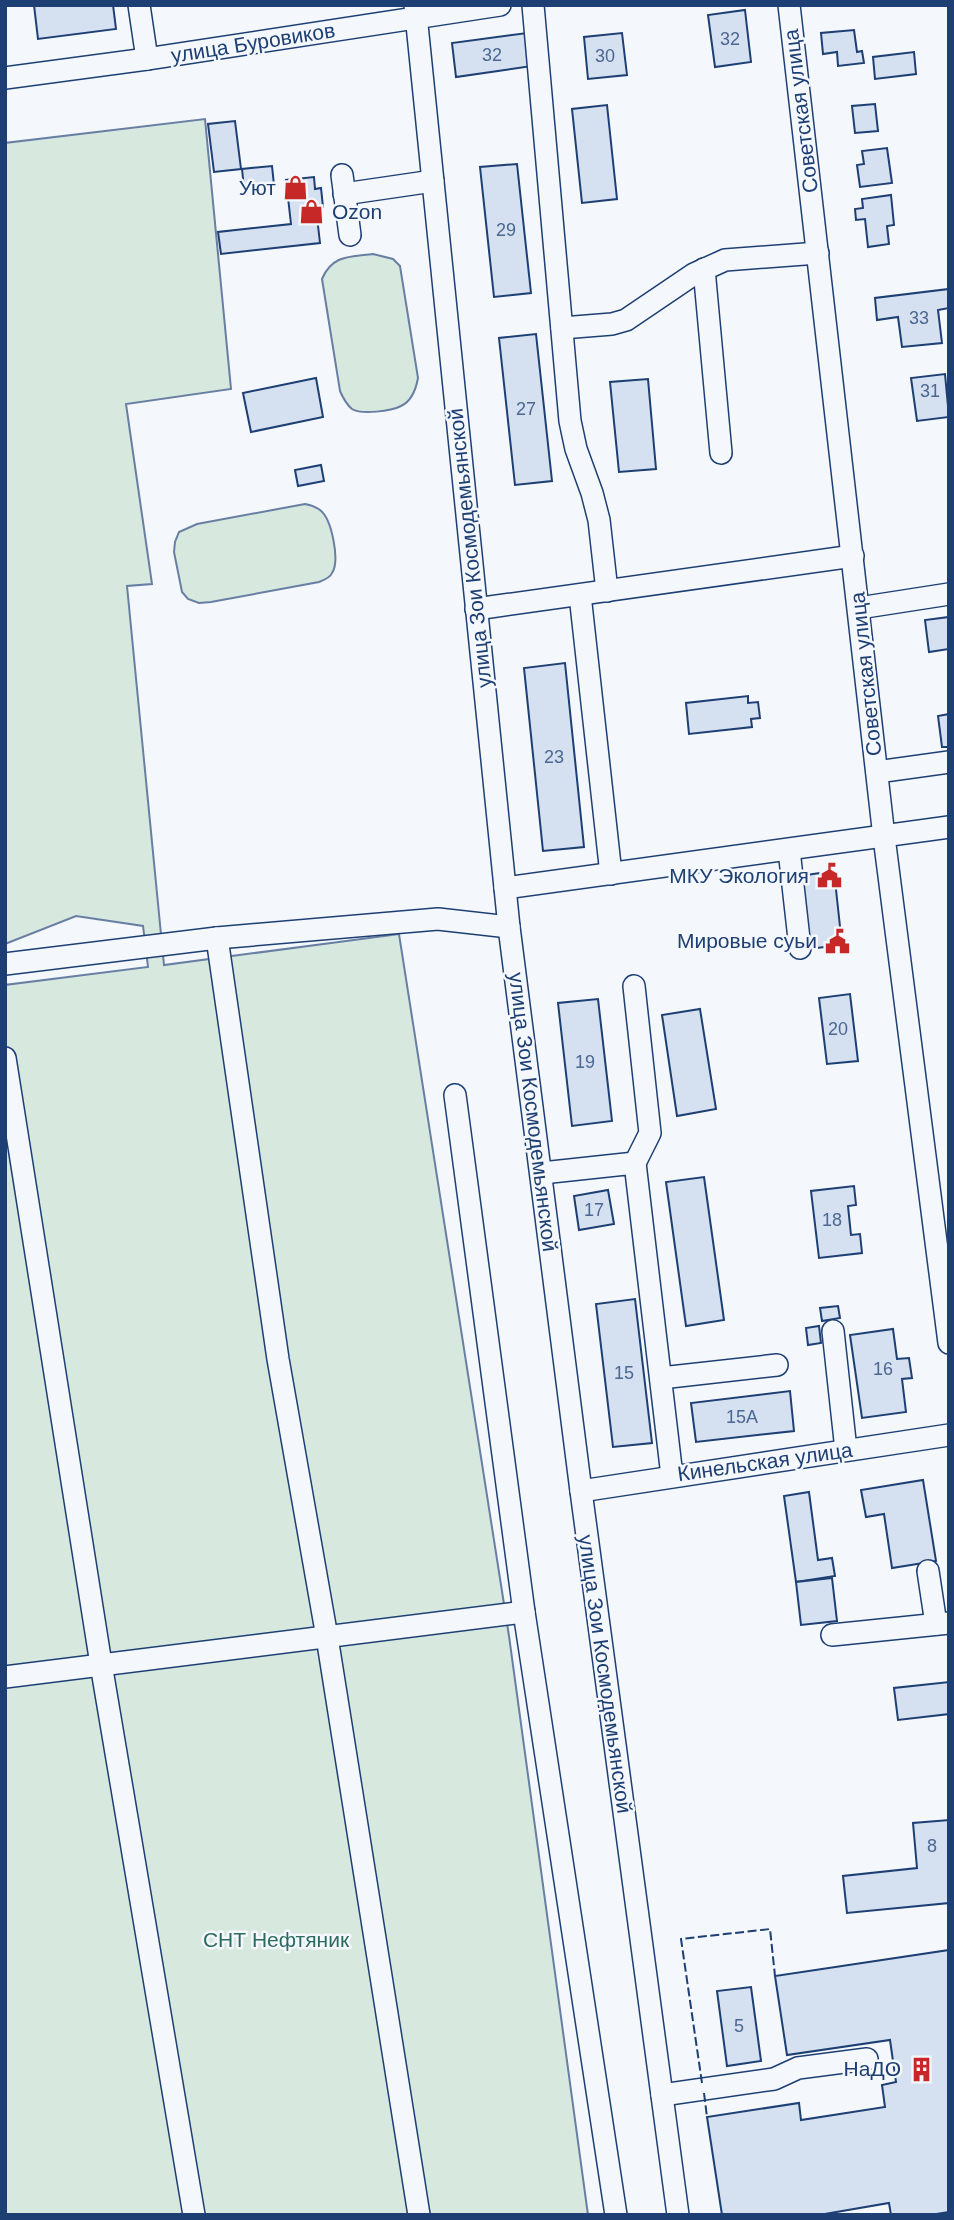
<svg xmlns="http://www.w3.org/2000/svg" width="954" height="2220" font-family="Arial,sans-serif">
<style>
.green{fill:#d7e8df;stroke:#687fa3;stroke-width:2}
.building{fill:#d5e0f0;stroke:#1d3f73;stroke-width:2}
.lines{fill:none;stroke-linecap:round;stroke-linejoin:round}
.minor-casing{stroke:#1d3f73;stroke-width:24}
.minor{stroke:#f4f7fb;stroke-width:21}
.fence{stroke:#1d3f73;stroke-width:2;stroke-dasharray:9 3.5;stroke-linecap:butt}
.labels{text-anchor:middle;stroke-width:5;stroke-linejoin:round;paint-order:stroke}
.number-label{font-size:18px;fill:#4b6792}
.street-label{font-size:21px;fill:#1d3f73;stroke:#f4f7fb}
.poi-label{font-size:21px;fill:#1d3f73;stroke:#f4f7fb;text-anchor:end}
.park-label{font-size:21px;fill:#2c6c60;stroke:#f4f7fb}
</style>
<rect width="100%" height="100%" fill="#f4f7fb"/>
<g class="green">
<path d="M205,119L231,389L126,404L152,584L127,586L164,965L399,934L509,1636L588,2215H5V985L148,967L143,926L76,916L5,944V143Z"/>
<path d="M373,254L393,259L400,266L418,378C416,389 412,401 401,406C391,411 362,415 352,409C346,404 343,398 340,391L322,279C332,255 349,257 373,254Z"/>
<path d="M305,504C310,505 316,507 320,510C332,519 340,561 332,573C330,578 324,580 319,582L211,602L199,603L188,599L182,592L174,552L175,542L179,532L197,524Z"/>
</g>
<g class="building">
<path d="M34,5H113L116,29L38,39Z"/>
<path d="M745,10L751,62L715,67L708,15Z"/>
<path d="M854,30L857,52L862,51L864,63L838,66L837,52L823,54L821,33Z"/>
<path d="M527,33L532,66L456,77L452,43Z"/>
<path d="M622,33L627,75L588,79L584,37Z"/>
<path d="M914,52L916,74L875,79L873,57Z"/>
<path d="M875,104L878,131L855,133L852,106Z"/>
<path d="M607,105L617,199L582,203L572,109Z"/>
<path d="M235,121L241,169L214,172L208,124Z"/>
<path d="M887,148L892,183L860,187L857,165L864,164L862,151Z"/>
<path d="M517,164L531,293L494,297L480,167Z"/>
<path d="M272,166L274,185L244,188L242,169Z"/>
<path d="M314,177L315,189L321,188L323,207L316,208L320,243L221,254L218,232L291,224L286,180Z"/>
<path d="M891,195L894,225L887,226L889,244L868,247L865,219L856,220L855,209L863,208L862,199Z"/>
<path d="M949,289V308L938,310L942,343L902,347L898,317L877,320L875,298Z"/>
<path d="M536,334L552,481L515,485L499,338Z"/>
<path d="M945,374L949,417L917,421L911,378Z"/>
<path d="M316,378L323,417L251,432L243,393Z"/>
<path d="M648,379L656,469L619,472L610,382Z"/>
<path d="M321,465L324,481L298,486L295,470Z"/>
<path d="M949,617V649L929,652L925,620Z"/>
<path d="M565,663L584,847L543,851L524,668Z"/>
<path d="M748,696V703L758,702L760,718L751,719L752,727L689,734L686,703Z"/>
<path d="M949,714V747H942L938,716Z"/>
<path d="M834,871L842,945L808,949L799,876Z"/>
<path d="M850,994L858,1061L827,1064L819,998Z"/>
<path d="M598,999L612,1121L572,1126L558,1003Z"/>
<path d="M700,1009L716,1109L677,1116L662,1015Z"/>
<path d="M704,1177L724,1320L686,1326L666,1182Z"/>
<path d="M854,1186L856,1205L848,1206L851,1235L860,1234L862,1253L819,1258L811,1191Z"/>
<path d="M608,1190L614,1224L579,1230L574,1196Z"/>
<path d="M635,1299L652,1443L613,1447L596,1304Z"/>
<path d="M838,1306L840,1318L822,1321L820,1308Z"/>
<path d="M819,1326L821,1343L808,1345L806,1328Z"/>
<path d="M893,1329L897,1359L909,1358L912,1378L902,1379L906,1412L862,1418L850,1335Z"/>
<path d="M790,1391L794,1431L696,1442L691,1403Z"/>
<path d="M923,1480L936,1561L892,1568L884,1514L866,1517L861,1490Z"/>
<path d="M809,1492L818,1560L832,1558L835,1576L796,1582L784,1496Z"/>
<path d="M832,1578L837,1621L801,1625L796,1582Z"/>
<path d="M949,1682V1714L898,1720L894,1688Z"/>
<path d="M949,1820V1903L847,1913L843,1876L917,1868L913,1823Z"/>
<path d="M949,1950V2212L930,2215H891L889,2203L819,2215H722L707,2117L799,2103L801,2120L885,2107L882,2085L896,2082L890,2040L787,2055L775,1976Z"/>
<path d="M751,1987L761,2061L727,2066L717,1991Z"/>
</g>
<g class="lines">
<defs>
<g id="minor">
<path d="M139,5L147,59"/>
<path d="M415,5L509,927L581,1491L678,2215"/>
<path d="M533,5L570,421L576,449L592,493L599,520L607,591"/>
<path d="M789,5L884,837L949,1343"/>
<path d="M5,78L147,59L500,5"/>
<path d="M342,175L350,235"/>
<path d="M344,194L433,181"/>
<path d="M704,269L721,453"/>
<path d="M562,328L612,324L626,320L694,274L725,260L818,253"/>
<path d="M580,595L611,874"/>
<path d="M859,608L949,594"/>
<path d="M476,609L853,556"/>
<path d="M877,772L949,762"/>
<path d="M789,850L800,948"/>
<path d="M505,888L949,827"/>
<path d="M217,938L278,1359L327,1637L419,2215"/>
<path d="M5,964L217,938L438,919L509,927"/>
<path d="M634,986L650,1133L635,1163"/>
<path d="M5,1058L101,1664L194,2215"/>
<path d="M455,1095L524,1612L616,2215"/>
<path d="M542,1173L635,1163L672,1476"/>
<path d="M833,1331L846,1450"/>
<path d="M661,1378L777,1365"/>
<path d="M581,1491L949,1435"/>
<path d="M928,1571L936,1624"/>
<path d="M832,1635L949,1623"/>
<path d="M5,1677L524,1612"/>
<path d="M662,2095L774,2079L798,2068L867,2059"/>
</g>
</defs>
<use href="#minor" class="minor-casing"/>
<use href="#minor" class="minor"/>
<g class="fence">
<path d="M702,2083L681,1939L770,1929L775,1976"/>
<path d="M704,2093L707,2117"/>
</g>
</g>
<defs>
<symbol id="shop-bare" viewBox="-9 -9 18 18"><path d="M-5-2.5h2.3a2.7 3.5 0 0 1 5.4 0H5L5.5 6h-11ZM-1.5-2.5h3a1.5 2.3 0 0 0-3 0Z" fill="#c62828" stroke="#f4f7fb" stroke-width="2.5" paint-order="stroke"/></symbol>
<symbol id="civic-bare" viewBox="-9 -9 18 18"><path d="M-.6-6.5H3V-4.5H.6V-3L4-1V1h2V6H-6V1h2V-1L-.6-3ZM-1.2 2.5V6h2.4V2.5Z" fill="#c62828" stroke="#f4f7fb" stroke-width="2.5" paint-order="stroke"/></symbol>
<symbol id="building-bare" viewBox="-9 -9 18 18"><path d="M-4-6H4V6H1V3H-1V6H-4ZM-2.5-4.3h1.7v1.8h-1.7ZM.8-4.3h1.7v1.8H.8ZM-2.5-1h1.7V.8h-1.7ZM.8-1h1.7V.8H.8Z" fill="#c62828" stroke="#f4f7fb" stroke-width="2.5" paint-order="stroke"/></symbol>
</defs>
<g fill-rule="evenodd">
<use href="#shop-bare" x="278" y="170" width="35" height="35"/>
<use href="#shop-bare" x="294" y="194" width="35" height="35"/>
<use href="#civic-bare" x="812" y="858" width="35" height="35"/>
<use href="#civic-bare" x="820" y="924" width="35" height="35"/>
<use href="#building-bare" x="904" y="2052" width="35" height="35"/>
</g>
<g class="labels">
<g class="number-label">
<text x="730" y="45">32</text>
<text x="492" y="61">32</text>
<text x="605" y="62">30</text>
<text x="506" y="236">29</text>
<text x="919" y="324">33</text>
<text x="930" y="397">31</text>
<text x="526" y="415">27</text>
<text x="554" y="763">23</text>
<text x="838" y="1035">20</text>
<text x="585" y="1068">19</text>
<text x="594" y="1216">17</text>
<text x="832" y="1226">18</text>
<text x="883" y="1375">16</text>
<text x="624" y="1379">15</text>
<text x="742" y="1423">15А</text>
<text x="932" y="1852">8</text>
<text x="739" y="2032">5</text>
</g>
<g class="street-label">
<text transform="translate(253 43) rotate(-9)" y="7">улица Буровиков</text>
<text transform="translate(801 111) rotate(-97)" y="7">Советская улица</text>
<text transform="translate(470 548) rotate(-96)" y="7">улица Зои Космодемьянской</text>
<text transform="translate(866 674) rotate(-96)" y="7">Советская улица</text>
<text transform="translate(533 1112) rotate(83)" y="7">улица Зои Космодемьянской</text>
<text transform="translate(765 1462) rotate(-8)" y="7">Кинельская улица</text>
<text transform="translate(605 1674) rotate(82)" y="7">улица Зои Космодемьянской</text>
</g>
<g class="poi-label">
<text x="276" y="195">Уют</text>
<text x="332" y="219" text-anchor="start">Ozon</text>
<text x="809" y="883">МКУ Экология</text>
<text x="817" y="948">Мировые суьи</text>
<text x="901" y="2076">НаДО</text>
</g>
<g class="park-label">
<text x="276" y="1947">СНТ Нефтяник</text>
</g>
</g>
<rect width="954" height="2220" fill="none" stroke="#1d3f73" stroke-width="14"/>
</svg>
